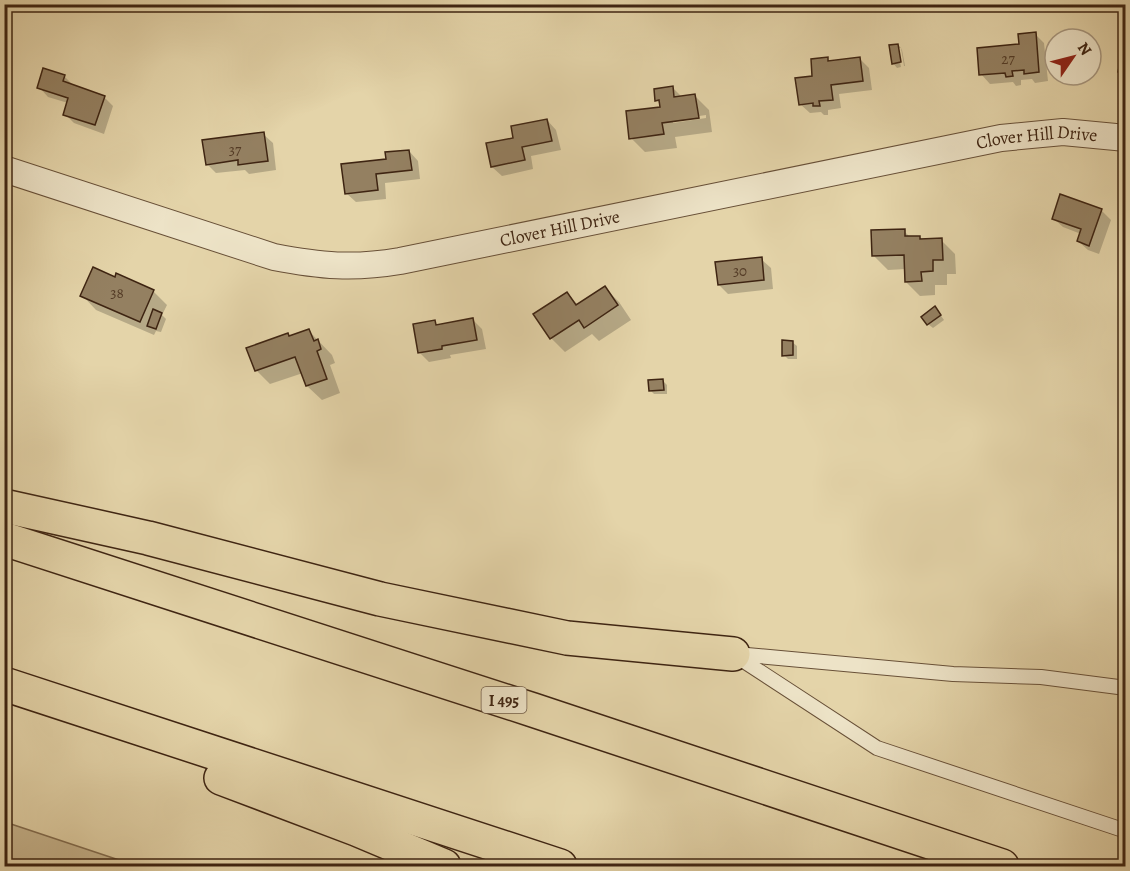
<svg xmlns="http://www.w3.org/2000/svg" width="1130" height="871" font-family="Alegreya,serif">
<style>
.green{fill:#c8b68f;stroke:#836d50;stroke-width:1.5}
.shadow{fill:#0003;fill-rule:evenodd}
.building{fill:#948061;stroke:#3e2412;stroke-width:1.5}
.lines{fill:none;stroke-linecap:round;stroke-linejoin:round}
.service-casing{stroke:#685038;stroke-width:16}
.minor-casing{stroke:#685038;stroke-width:28}
.motorway-casing{stroke:#3e2412;stroke-width:36}
.service{stroke:#ede3c7;stroke-width:14}
.minor{stroke:#ede3c7;stroke-width:26}
.motorway{stroke:#e4d4a9;stroke-width:33}
.labels{text-anchor:middle;stroke-width:5;stroke-linejoin:round;paint-order:stroke}
.number-label{font-size:15px;fill:#543b26}
.shield{fill:#ede3c7;stroke:#725d48;stroke-width:1.5}
.shield-label{font-size:16px;font-weight:bold;fill:#3e2412}
.street-label{font-size:18px;fill:#3e2412;stroke:#ede3c7}
</style>
<rect width="100%" height="100%" fill="#e4d4a9"/>
<filter id="stains"><feTurbulence type="fractalNoise" baseFrequency=".00333" numOctaves="4"/><feColorMatrix values="0 0 0 0 .2 0 0 0 0 .09 0 0 0 0 .02 0 0 0 .5 -.17"/></filter>
<radialGradient id="worn" r=".72"><stop offset=".6" stop-color="#630" stop-opacity="0"/><stop offset="1" stop-color="#630" stop-opacity=".3"/></radialGradient>
<path class="green" d="M5,822L137,866H5Z"/>
<g class="shadow">
<path d="M1035,34L1044,43L1048,81L1035,83L1032,79L1021,80V85L1016,86L1013,82L990,84L981,74Z"/>
<path d="M898,45L901,48H897L901,67L897,68L893,63Z"/>
<path d="M901,48L902,50L905,66H904Z"/>
<path d="M827,59L830,62L860,59L869,68L872,90L839,94L841,108L828,110V115H824L821,112L810,113L800,104L814,77Z"/>
<path d="M64,76L73,85L104,97L113,106L104,134L74,123L65,114L68,103L48,97L39,87Z"/>
<path d="M672,87L682,97L695,96L709,110L712,132L675,137L677,148L645,152L631,138L662,108L657,100ZM706,115V118L673,123V120Z"/>
<path d="M547,120L556,130L561,150L531,156L533,169L502,176L492,167L515,139Z"/>
<path d="M263,134L273,143L276,170L249,174L245,170L216,173L207,164Z"/>
<path d="M409,151L418,161L420,179L385,183L386,199L356,202L346,193L388,160Z"/>
<path d="M1101,210L1111,220L1099,254L1088,250L1078,241L1081,234L1063,227L1053,218Z"/>
<path d="M904,231L911,238L920,237L923,241L941,240L955,254L956,274H947V285H935V295L920,296L906,282V269L888,270L874,256Z"/>
<path d="M761,259L771,268L773,289L728,294L719,285Z"/>
<path d="M604,287L619,302L631,320L599,341L592,334L565,352L551,338L567,293L578,305Z"/>
<path d="M153,291L167,305L162,315L166,319L161,332L156,331L154,335L96,310L82,295Z"/>
<path d="M939,313L944,320L933,328L928,324Z"/>
<path d="M473,320L482,329L486,349L450,355L451,358L429,362L420,353L415,325L434,322L438,326Z"/>
<path d="M309,331L332,355L335,363L330,365L340,393L322,400L307,386L303,373L270,384L256,370L290,337Z"/>
<path d="M792,342L797,346V359H788L784,355Z"/>
<path d="M663,381L667,385V394H654L650,390Z"/>
</g>
<g class="building">
<path d="M1036,32L1039,72L1024,74V70L1012,71L1013,76L1006,77L1005,73L979,75L977,48L1019,44L1018,34Z"/>
<path d="M1124,42L1126,43V74L1118,72Z"/>
<path d="M898,44L901,62L892,64L889,45Z"/>
<path d="M828,57V61L860,57L863,81L831,85L833,100L819,101L820,106H813V103L799,105L795,78L812,76L811,59Z"/>
<path d="M43,68L65,75L63,81L105,96L95,125L63,115L68,98L37,88Z"/>
<path d="M673,86L674,97L695,94L699,118L662,123L664,134L629,139L626,111L660,107L659,100L655,101L654,89Z"/>
<path d="M547,119L552,141L522,147L525,160L491,167L486,143L513,138L511,126Z"/>
<path d="M264,132L268,161L238,165V160L206,165L202,140Z"/>
<path d="M409,150L412,170L376,174L378,190L345,194L341,164L386,159L385,152Z"/>
<path d="M1060,194L1102,209L1089,246L1077,241L1081,229L1052,219Z"/>
<path d="M905,229V236H920V239L942,238L943,260H933V271L921,272L922,281L905,282L904,255L872,256L871,230Z"/>
<path d="M762,257L764,280L718,285L715,262Z"/>
<path d="M93,267L115,277L116,273L154,290L140,322L80,296Z"/>
<path d="M605,286L618,305L584,328L579,320L550,339L533,314L567,292L576,305Z"/>
<path d="M935,306L941,315L927,325L921,317Z"/>
<path d="M153,309L162,313L156,329L147,326Z"/>
<path d="M473,318L477,340L442,346V349L418,353L413,324L435,320L436,325Z"/>
<path d="M309,329L314,341L318,339L321,349L317,351L327,379L306,386L295,357L255,371L246,348L288,333L289,336Z"/>
<path d="M782,340L793,341V355L782,356Z"/>
<path d="M663,379L664,390L649,391L648,380Z"/>
</g>
<g class="lines">
<defs>
<g id="service">
<path d="M733,654L877,748L1126,831"/>
<path d="M736,654L953,674L1041,677L1126,688"/>
</g>
<g id="minor">
<path id="s1" d="M4,169L274,257C321,266 353,269 400,261L1001,138L1063,132L1126,138"/>
</g>
<g id="motorway">
<path d="M4,506L148,538L380,599L567,638L733,654"/>
<path d="M4,539L533,710L1002,866"/>
<path d="M4,684L560,866"/>
<path d="M221,778L356,829L444,866"/>
</g>
</defs>
<use href="#service" class="service-casing"/>
<use href="#minor" class="minor-casing"/>
<use href="#motorway" class="motorway-casing"/>
<use href="#service" class="service"/>
<use href="#minor" class="minor"/>
<use href="#motorway" class="motorway"/>
</g>
<g class="labels">
<g class="number-label">
<text x="1008" y="64">27</text>
<text x="235" y="155">37</text>
<text x="740" y="276">30</text>
<text x="117" y="298">38</text>
</g>
<rect class="shield" x="481.5" y="687" width="45" height="26" rx="4.5"/>
<g class="shield-label">
<text x="504" y="706">I 495</text>
</g>
<g class="street-label">
<text dy="6" stroke="none"><textPath href="#s1" startOffset="1060">Clover Hill Drive</textPath></text>
<text dy="6" stroke="none"><textPath href="#s1" startOffset="574">Clover Hill Drive</textPath></text>
</g>
</g>
<rect width="1130" height="871" fill="none" stroke="#e4d4a9" stroke-width="24"/>
<rect x="6" y="6" width="1118" height="859" fill="none" stroke="#3e2412" stroke-width="3"/>
<rect x="12" y="12" width="1106" height="847" fill="none" stroke="#3e2412" stroke-width="1.5"/>
<g transform="translate(1073 57) rotate(55)"><circle r="28" fill="#ede3c7" stroke="#a7977f" stroke-width="1.5"/>
<path d="M0-4.5L10 22L0 15L-10 22Z" fill="#8f2418"/>
<text y="-9" font-size="16" font-weight="bold" text-anchor="middle" fill="#3e2412">N</text>
</g>
<rect width="100%" height="100%" filter="url(#stains)"/>
<rect width="100%" height="100%" fill="url(#worn)"/>
</svg>
